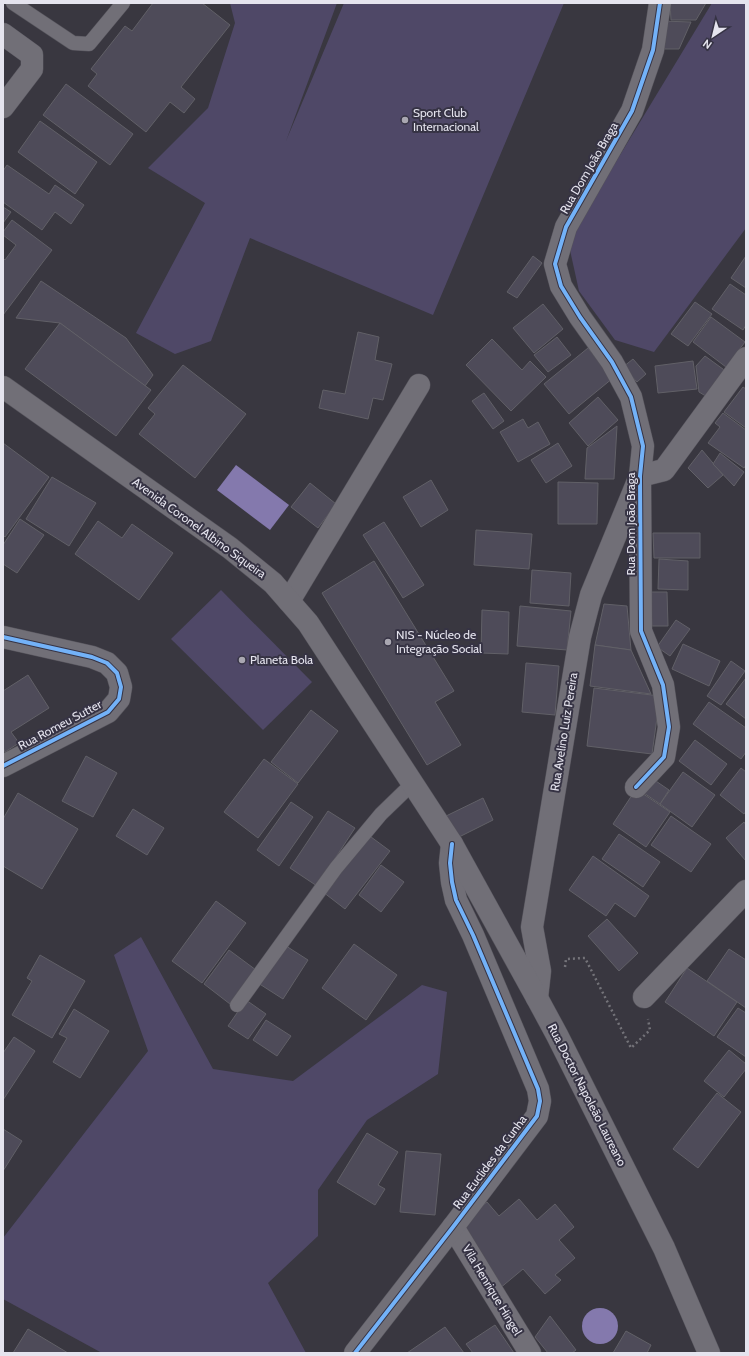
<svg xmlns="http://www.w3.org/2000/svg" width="749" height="1356" font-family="Cabin,sans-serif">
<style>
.green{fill:#4f4867}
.water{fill:#8479ad}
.building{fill:#4e4b59;stroke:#616067}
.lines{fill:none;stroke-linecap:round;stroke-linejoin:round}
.lane-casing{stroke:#55535b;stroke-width:15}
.street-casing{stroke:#55535b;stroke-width:23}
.secondary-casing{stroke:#55535b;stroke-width:23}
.path{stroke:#747379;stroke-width:2.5;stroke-dasharray:2 3;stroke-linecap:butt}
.lane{stroke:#716f77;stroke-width:14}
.street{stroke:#716f77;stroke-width:22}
.secondary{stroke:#716f77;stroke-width:22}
.cycleway-casing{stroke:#363344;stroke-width:6}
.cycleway{stroke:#73b2f8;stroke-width:4}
.poi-dot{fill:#a9a7b1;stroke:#363344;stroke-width:1.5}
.labels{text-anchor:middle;stroke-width:4;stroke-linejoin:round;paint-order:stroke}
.poi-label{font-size:12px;fill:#e5e4ee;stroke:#363344;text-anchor:start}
.street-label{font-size:12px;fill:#e5e4ee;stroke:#363344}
</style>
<rect width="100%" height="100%" fill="#393740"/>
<g class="green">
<path d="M230,3H337L286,141L344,3H564L433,315L250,238L211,341L175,354L136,333L205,203L148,168L208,108L235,23Z"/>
<path d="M712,3H746V228L654,352L615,340L579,291L568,241Z"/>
<path d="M221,590L312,682L263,730L171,639Z"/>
<path d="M141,937L213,1069L293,1081L422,985L447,992L438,1074L367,1120L318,1190V1236L268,1283L306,1353H102L3,1299V1238L148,1051L114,955Z"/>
</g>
<g class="water">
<path d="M236,465L289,505L270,530L217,490Z"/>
<circle cx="600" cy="1326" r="18"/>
</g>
<g class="building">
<path d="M153,3H202L230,25L181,87L195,99L184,113L170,102L146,132L88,86L97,74L91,69L125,26L132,31Z"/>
<path d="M670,3H706L696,20H671Z"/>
<path d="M661,21L691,22L679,49H660Z"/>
<path d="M66,84L133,134L110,165L43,115Z"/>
<path d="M40,121L97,162L75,194L18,152Z"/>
<path d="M7,165L49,194L55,185L84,205L71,224L55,212L42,230L3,202V171Z"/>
<path d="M3,207L11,212L3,223Z"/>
<path d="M12,220L52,250L3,315V258L5,260L16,245L3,235V232Z"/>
<path d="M533,256L542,263L517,298L507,292Z"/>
<path d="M746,256V288L731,278Z"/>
<path d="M41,281L126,338L153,375L145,386L60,323L16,318Z"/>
<path d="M730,284L746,295V325L743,330L712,309Z"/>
<path d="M695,302L712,314L688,346L671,334Z"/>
<path d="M543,304L563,329L534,353L513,328Z"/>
<path d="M711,317L745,342L726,367L693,342Z"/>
<path d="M60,323L151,390L116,436L25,369Z"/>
<path d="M358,332L379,337L375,360L392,364L383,400L373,398L368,419L319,408L323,390L345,394Z"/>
<path d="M557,337L571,355L548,372L534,355Z"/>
<path d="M492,339L522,370L530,361L546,377L511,411L466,365Z"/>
<path d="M588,348L613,378L569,414L544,384Z"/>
<path d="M705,356L727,372L709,398L699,392L696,366Z"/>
<path d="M633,359L646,374L637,382L623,367Z"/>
<path d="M693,361L697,389L658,393L655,366Z"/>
<path d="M183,365L246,414L195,478L139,434L155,414L148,408Z"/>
<path d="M743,387L746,389V428L724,412Z"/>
<path d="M484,393L504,421L493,429L472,401Z"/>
<path d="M598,397L618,420L588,446L569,423Z"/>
<path d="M723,413L746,430V465L744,468L708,443L720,427L715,423Z"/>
<path d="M523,419L528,428L538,422L550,444L518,462L500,432Z"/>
<path d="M617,426L614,479H585L587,448Z"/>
<path d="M3,443L49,477L5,537L3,535Z"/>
<path d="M558,443L572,466L546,483L531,460Z"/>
<path d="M702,450L723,475L708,488L688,468Z"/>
<path d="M720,453L744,472L734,486L713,464Z"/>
<path d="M52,477L96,503L69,546L26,519Z"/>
<path d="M431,480L448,510L421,527L403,497Z"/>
<path d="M558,482L598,483L597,524H558Z"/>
<path d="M310,483L336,504L318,528L291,507Z"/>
<path d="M20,519L44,535L17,573L3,564V545Z"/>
<path d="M98,521L122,538L132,524L173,553L139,600L75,554Z"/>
<path d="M384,522L424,585L403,598L363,535Z"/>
<path d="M476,530L532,534L529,569L474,565Z"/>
<path d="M653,533H700V558H654Z"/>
<path d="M659,559L688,561V590L658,589Z"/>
<path d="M374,561L454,691L435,702L461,745L427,765L322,593Z"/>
<path d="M532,570L571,573L569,606L530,603Z"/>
<path d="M650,592H667L668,626H652Z"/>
<path d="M604,604L627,606L631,650L595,645Z"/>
<path d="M520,606L571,611L567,650L517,646Z"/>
<path d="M482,610L509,612L508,654L481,653Z"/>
<path d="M676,620L690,629L670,656L657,647Z"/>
<path d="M683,644L720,661L709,686L672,669Z"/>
<path d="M595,645L631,650L651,694L590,686Z"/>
<path d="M731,661L745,671L721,705L707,696Z"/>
<path d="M526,663L559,666L555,715L522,712Z"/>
<path d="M28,675L49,708L11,732L19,743L5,752L3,748V691Z"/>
<path d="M746,678V719L726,704Z"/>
<path d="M594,688L660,696L652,754L587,746Z"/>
<path d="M709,702L746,728V752L741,759L693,724Z"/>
<path d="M311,710L338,731L298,783L271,762Z"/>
<path d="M695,740L727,764L711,785L679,761Z"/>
<path d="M86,756L117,773L93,817L62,801Z"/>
<path d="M264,759L298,784L258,838L224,812Z"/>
<path d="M741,768L746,772V811L744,814L720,795Z"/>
<path d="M683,772L715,795L692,827L660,804Z"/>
<path d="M650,777L669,790L660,804L641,791Z"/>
<path d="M636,789L670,812L646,847L613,824Z"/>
<path d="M18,793L78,829L42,889L3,866V819Z"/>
<path d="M483,798L493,820L455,839L444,817Z"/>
<path d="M291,802L313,817L279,866L257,850Z"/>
<path d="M133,809L164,828L147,855L116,836Z"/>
<path d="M328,811L355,828L317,886L290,868Z"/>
<path d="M671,816L711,844L691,872L651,845Z"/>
<path d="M744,822L746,825V861L726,838Z"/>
<path d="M367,834L390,851L345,909L323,892Z"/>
<path d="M619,834L660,862L643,887L602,859Z"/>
<path d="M593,856L649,896L635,917L615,903L606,916L569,890Z"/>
<path d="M381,865L404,882L381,912L359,895Z"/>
<path d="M216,901L246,923L202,983L172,961Z"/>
<path d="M607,919L638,953L619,971L588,936Z"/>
<path d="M283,944L308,960L283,999L258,983Z"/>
<path d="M354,944L397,975L366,1020L322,988Z"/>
<path d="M729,949L746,960V1008L707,981Z"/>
<path d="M229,950L256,970L230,1004L204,984Z"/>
<path d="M40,955L85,981L52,1038L12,1015L32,981L27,978Z"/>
<path d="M687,968L737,1002L714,1036L665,1002Z"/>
<path d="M246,1000L266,1014L248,1039L228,1026Z"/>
<path d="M738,1008L746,1013V1057L717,1037Z"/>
<path d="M74,1009L109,1031L80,1078L53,1062L67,1038L59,1034Z"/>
<path d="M266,1020L291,1036L277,1056L253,1040Z"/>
<path d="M14,1037L35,1051L3,1100V1053Z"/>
<path d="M729,1050L746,1064V1069L724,1097L704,1081Z"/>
<path d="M717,1093L741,1112L698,1168L673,1149Z"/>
<path d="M3,1129L22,1141L3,1171Z"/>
<path d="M367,1133L398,1152L378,1185L385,1189L375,1205L337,1182Z"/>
<path d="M406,1151L441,1154L435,1215L400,1212Z"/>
<path d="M519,1199L537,1220L555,1204L574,1227L559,1240L575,1258L555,1275L561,1280L545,1294L523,1269L499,1289L457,1227L487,1202L499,1216Z"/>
<path d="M550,1316L576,1350L572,1353H548L535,1337Z"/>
<path d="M495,1325L514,1353H473L466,1344Z"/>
<path d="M445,1327L464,1353H407Z"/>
<path d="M28,1329L68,1353H13Z"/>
<path d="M626,1331L651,1345L647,1353H613Z"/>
</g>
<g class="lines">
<defs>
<g id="lane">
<path d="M13,3L73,43L89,44L123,3"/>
<path d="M237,1005L336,868L381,814L412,784"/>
</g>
<g id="street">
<path d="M3,34L32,55V69L3,107"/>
<path d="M289,601L419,385"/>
<path d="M3,637L92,657L107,663L117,673L121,687L119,699L108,712L3,766"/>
<path d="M636,787L664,757L669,727L663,685L641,631L640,476L643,446L631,397L612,362L580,317L561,286L555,264L566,227L632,111L653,50L660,3"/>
<path d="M644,997L746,891"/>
<path d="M537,998L540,971L532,927L580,637L591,595L640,476L664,470L746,358"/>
<path d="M453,1227L530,1353"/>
<path d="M355,1353L453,1227L537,1116L540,1101L538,1089L473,935L456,900L452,882L450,863L452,844"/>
</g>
<path id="secondary" d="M3,387L230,548L273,583L308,623L452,844L537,998L557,1035L664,1248L709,1353"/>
</defs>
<use href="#lane" class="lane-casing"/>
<use href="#street" class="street-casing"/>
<use href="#secondary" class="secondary-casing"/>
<path class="path" d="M565,967L566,959L585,958L631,1048L650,1030L648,1019"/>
<use href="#lane" class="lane"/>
<use href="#street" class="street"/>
<use href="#secondary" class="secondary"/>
<defs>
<g id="cycleway">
<path d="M3,637L92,657L107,663L117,673L121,687L119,699L108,712L3,766"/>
<path d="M636,787L664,757L669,727L663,685L641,631L640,476L643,446L631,397L612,362L580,317L561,286L555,264L566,227L632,111L653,50L660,3"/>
<path d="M355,1353L453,1227L537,1116L540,1101L538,1089L473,935L456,900L452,882L450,863L452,844"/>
</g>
</defs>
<use href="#cycleway" class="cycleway-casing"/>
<use href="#cycleway" class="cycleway"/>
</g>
<g class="poi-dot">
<circle cx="405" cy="120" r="4"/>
<circle cx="388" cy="642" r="4"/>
<circle cx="242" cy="660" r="4"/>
</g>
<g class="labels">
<g class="poi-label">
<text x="413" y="117">Sport Club<tspan x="413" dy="14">Internacional</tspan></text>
<text x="396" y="639">NIS - Núcleo de<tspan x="396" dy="14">Integração Social</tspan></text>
<text x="250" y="664">Planeta Bola</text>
</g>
<g class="street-label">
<text transform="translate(589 168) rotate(-60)" y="4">Rua Dom João Braga</text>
<text transform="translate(631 524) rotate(-90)" y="4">Rua Dom João Braga</text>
<text transform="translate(199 528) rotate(36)" y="4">Avenida Coronel Albino Siqueira</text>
<text transform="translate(60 725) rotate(-28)" y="4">Rua Romeu Sutter</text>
<text transform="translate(564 732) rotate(-81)" y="4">Rua Avelino Luiz Pereira</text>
<text transform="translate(587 1095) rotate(63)" y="4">Rua Doctor Napoleão Laureano</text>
<text transform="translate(490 1162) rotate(-53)" y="4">Rua Euclides da Cunha</text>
<text transform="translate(492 1290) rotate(59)" y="4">Vila Henrique Hingel</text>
</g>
</g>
<rect width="749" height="1356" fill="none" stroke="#e5e4ee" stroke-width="8"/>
<g transform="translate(713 36) rotate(215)" stroke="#363344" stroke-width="3" paint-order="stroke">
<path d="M0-3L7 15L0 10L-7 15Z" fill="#e5e4ee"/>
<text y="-6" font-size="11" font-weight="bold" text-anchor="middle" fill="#e5e4ee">N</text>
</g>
</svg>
